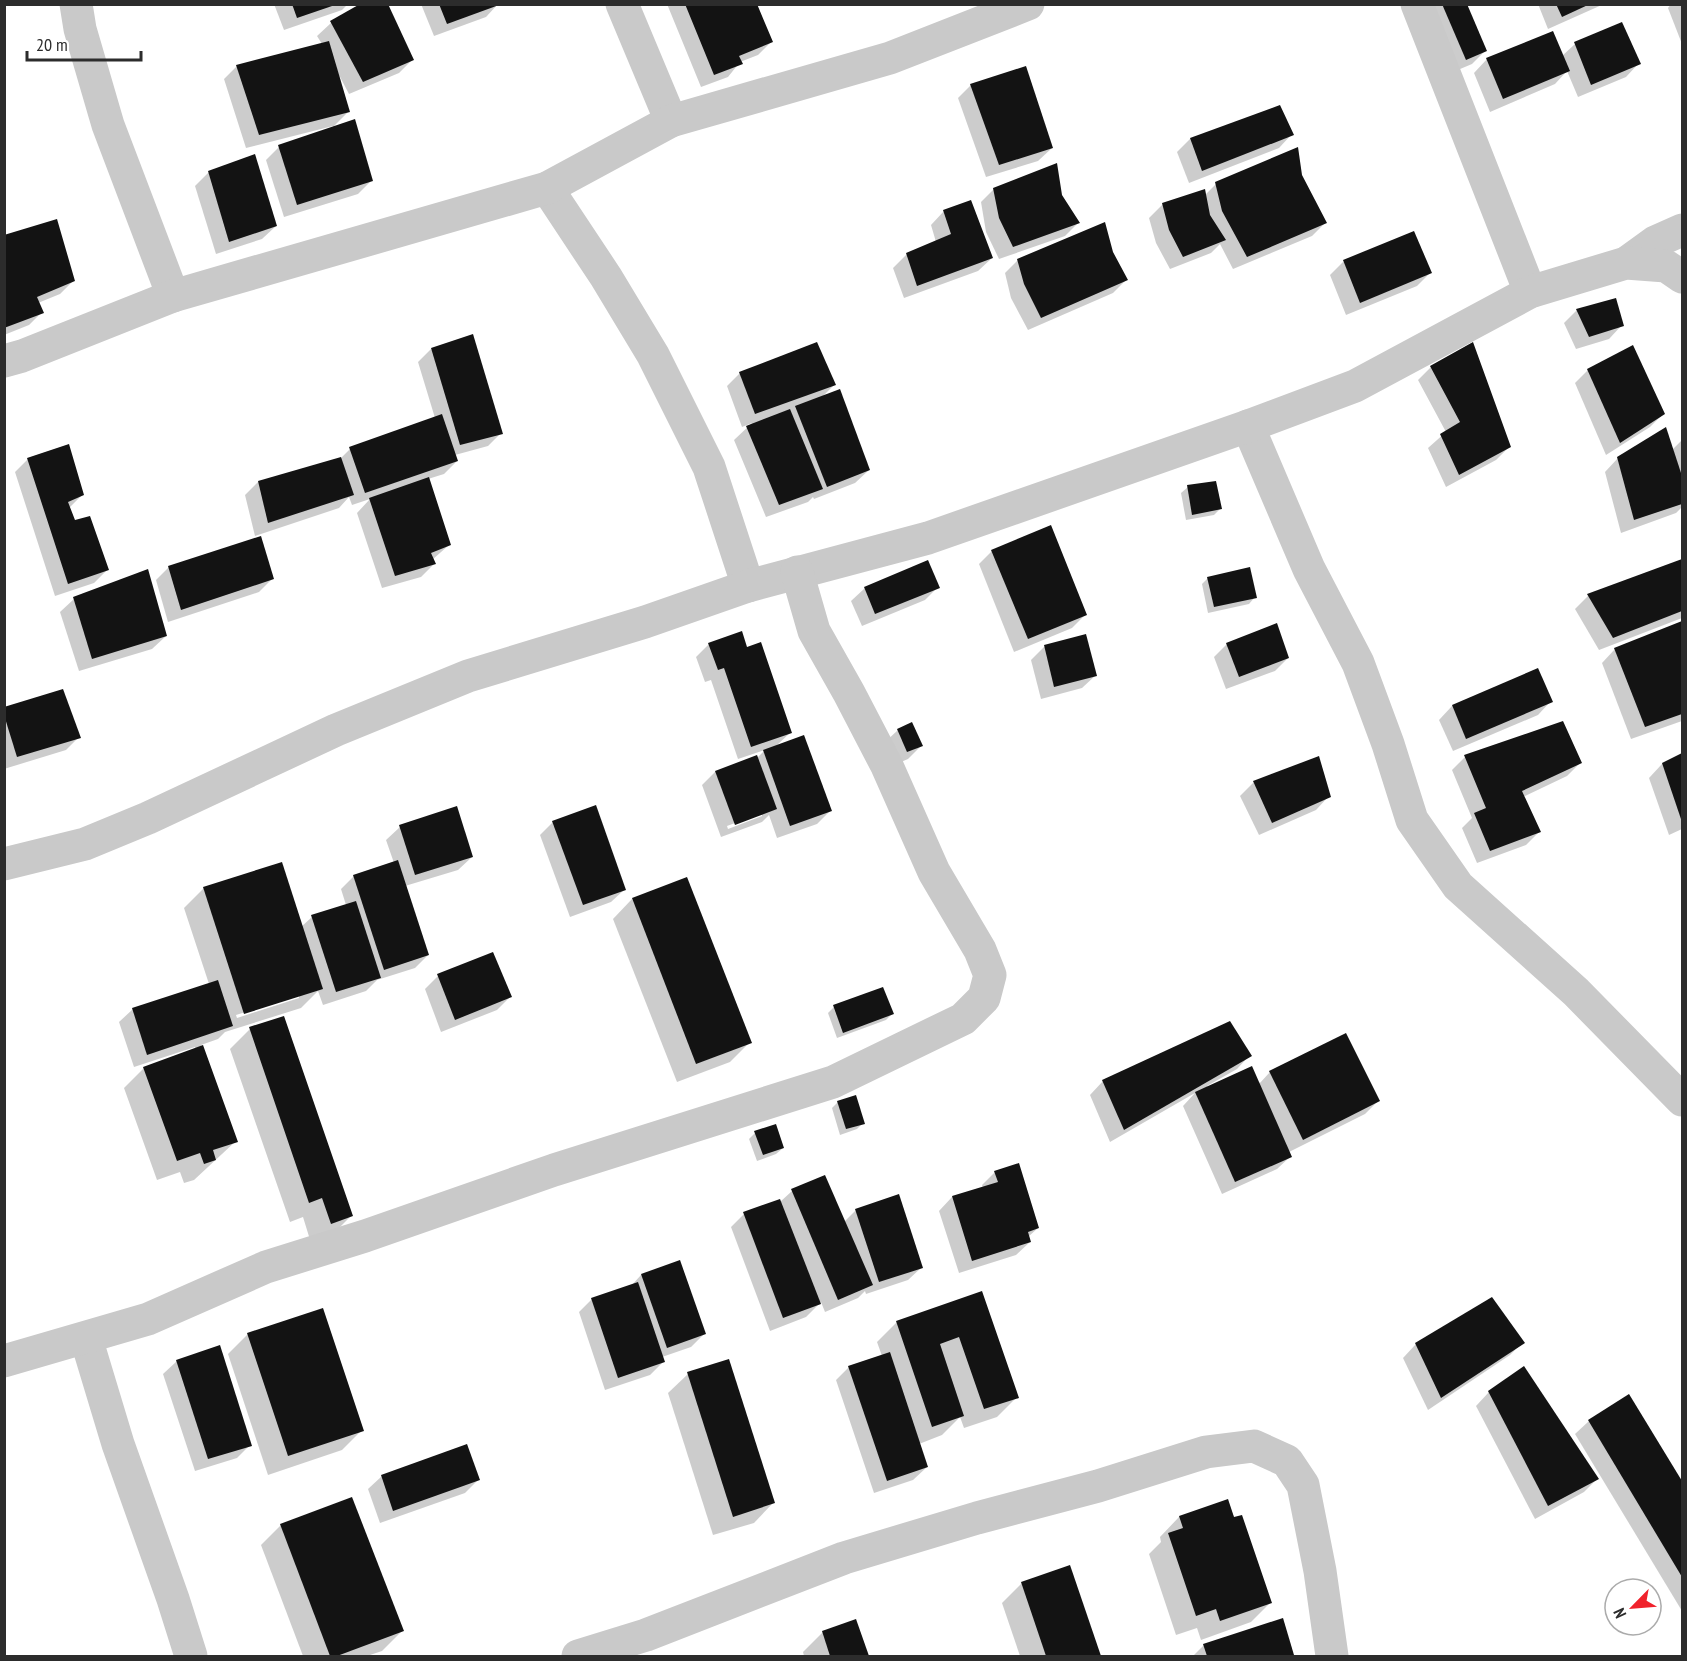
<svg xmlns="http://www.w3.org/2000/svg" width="1687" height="1661" font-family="'PT Sans Narrow',sans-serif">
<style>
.shadow{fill:#0003;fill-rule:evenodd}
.building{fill:#131313}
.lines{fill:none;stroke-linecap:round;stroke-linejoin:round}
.minor{stroke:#c9c9c9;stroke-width:33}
</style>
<rect width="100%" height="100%" fill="#fff"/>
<g class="shadow">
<path d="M274,4H348L342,10L284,30Z"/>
<path d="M365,4L412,60L399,73L349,94L339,75L348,112L333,127V126L246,148L224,79L237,66L322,44L317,36L331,23Z"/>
<path d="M421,4H498L486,17L434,36Z"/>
<path d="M667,4H756L771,42L758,55L740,62L728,77L701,87Z"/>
<path d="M1424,4H1465L1485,51L1472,64L1453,72Z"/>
<path d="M1538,4H1604L1548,29Z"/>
<path d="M1671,4H1682V44L1668,8Z"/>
<path d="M1622,24L1639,63L1626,77L1578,97L1567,71L1555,84L1490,112L1474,73L1487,59L1562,56L1575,44Z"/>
<path d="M971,85L1052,148L1038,161L986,177L958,98Z"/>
<path d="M1292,134L1279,148L1189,183L1177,152L1190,139Z"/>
<path d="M279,147L371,181L358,194L284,217L266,160Z"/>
<path d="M255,156L276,226L262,239L216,254L195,186L208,173Z"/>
<path d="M1301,176L1325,223L1312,236L1233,269L1220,244L1211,253L1170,269L1156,243L1149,218L1163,204L1205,195L1216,184Z"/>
<path d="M994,189L1061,195L1078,223L1065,236L999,259L986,232L981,202Z"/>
<path d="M944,211L992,258L978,271L904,298L893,268L907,254L936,242L931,225Z"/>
<path d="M1413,233L1430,273L1417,286L1346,315L1330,275L1343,262Z"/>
<path d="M4,237L73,281L60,294L38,303L42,312L29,325L4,335Z"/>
<path d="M1111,253L1126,280L1113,293L1028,330L1011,298L1005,273L1018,260Z"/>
<path d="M1577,310L1622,325L1609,339L1576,349L1564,323Z"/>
<path d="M431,349L501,433L488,446L455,455L457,461L444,474L428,479L449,545L432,560L434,564L421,577L382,588L357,513L370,499L352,505L349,497L339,508L255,536L245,495L258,482L340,459L350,449L435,418L418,362Z"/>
<path d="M1431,367L1509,447L1496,460L1446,487L1428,448L1446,432L1418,380Z"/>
<path d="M1588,370L1663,414L1650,427L1606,455L1575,383Z"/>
<path d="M740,373L834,385L821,398L869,470L855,483L814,499L813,497L808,502L766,517L734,440L752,423L742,427L727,386Z"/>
<path d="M1682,440V507L1676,513L1621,533L1605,472L1618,458L1672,450Z"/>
<path d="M28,459L83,494L69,508L75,522L107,570L94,583L55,596L15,472Z"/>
<path d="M1188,487L1220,509L1214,515L1186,520L1181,493Z"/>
<path d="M992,551L1085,615L1072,628L1014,652L979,564Z"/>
<path d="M1682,561V618L1599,650L1575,609L1588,596Z"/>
<path d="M169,567L272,579L259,592L168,622L156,580Z"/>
<path d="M1208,578L1255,597L1249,604L1208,613L1202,584Z"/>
<path d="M938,587L925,600L862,626L851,601L865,588Z"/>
<path d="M74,599L166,636L152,649L79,671L60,612Z"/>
<path d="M1682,623V721L1631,739L1602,663L1615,649Z"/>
<path d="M1085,636L1096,675L1082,688L1041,699L1031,660L1044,647Z"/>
<path d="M709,644L747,649L791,732L776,746L830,811L817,824L777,838L769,815L762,822L721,837L702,785L715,772L757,758L765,750L738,759L711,680L705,682L696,657ZM762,813V816L728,829L727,826Z"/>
<path d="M1227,644L1288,658L1275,671L1226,689L1214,657Z"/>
<path d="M1537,670L1551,701L1538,715L1453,751L1439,720L1452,706Z"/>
<path d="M4,709L79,737L66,750L4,769Z"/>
<path d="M898,730L921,746L908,759L894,765L884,743Z"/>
<path d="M1682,755V829L1669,835L1649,778L1662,764Z"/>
<path d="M1465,757L1581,762L1567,776L1523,797L1539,832L1526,845L1477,863L1462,828L1472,818L1452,770Z"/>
<path d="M1318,758L1329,796L1316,810L1259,835L1240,796L1253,783Z"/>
<path d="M553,822L625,889L611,902L570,917L540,835Z"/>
<path d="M400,827L472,857L458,870L405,886L428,955L415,968L377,980L366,991L323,1005L318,991L301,1008L225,1032L218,1039L201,1045L236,1141L194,1180L184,1183L180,1172L157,1180L124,1088L144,1068L196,1050L195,1047L134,1067L119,1022L133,1009L209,984L184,908L204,888L301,927L312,917L346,905L341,889L354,876L394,863L386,840ZM299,995V998L237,1018L236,1015Z"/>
<path d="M632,899L750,1042L730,1062L677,1082L613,919Z"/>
<path d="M438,976L510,997L497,1010L441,1032L425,989Z"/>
<path d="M834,1007L892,1014L886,1020L837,1038L828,1013Z"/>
<path d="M250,1029L351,1216L331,1236L311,1243L303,1217L290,1222L230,1049Z"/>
<path d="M1250,1055L1237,1069L1207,1086L1208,1088L1259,1084L1270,1072L1378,1101L1365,1114L1289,1152L1291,1156L1277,1169L1222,1194L1183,1106L1195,1093L1110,1142L1090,1095L1103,1081Z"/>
<path d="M838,1102L863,1123L857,1129L840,1135L832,1108Z"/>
<path d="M755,1133L783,1148L776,1154L757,1161L749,1139Z"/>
<path d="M995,1172L1038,1228L1028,1237L1030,1242L1016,1255L959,1273L939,1211L952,1197L983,1188L982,1185Z"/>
<path d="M792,1191L844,1222L856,1210L922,1267L908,1280L866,1294L865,1291L858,1298L825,1312L821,1302L806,1317L770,1331L731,1227L744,1214L780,1202Z"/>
<path d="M679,1262L704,1334L691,1347L662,1357L663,1362L650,1375L605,1390L579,1312L592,1299L631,1286L641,1275Z"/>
<path d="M981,1293L1017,1397L997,1417L964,1428L960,1417L942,1435L919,1444L927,1467L913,1480L874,1493L836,1380L849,1367L882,1356L877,1342L897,1322Z"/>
<path d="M248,1334L362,1430L342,1450L268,1475L228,1354Z"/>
<path d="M1523,1342L1510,1355L1428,1410L1403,1358L1416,1344Z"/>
<path d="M177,1361L250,1445L237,1458L195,1471L163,1374Z"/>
<path d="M688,1374L773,1503L754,1523L713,1535L668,1393Z"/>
<path d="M1489,1392L1597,1479L1584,1492L1535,1519L1476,1406Z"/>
<path d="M1629,1396L1682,1484V1611L1575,1434L1589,1421Z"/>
<path d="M382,1476L478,1480L465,1493L380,1523L368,1489Z"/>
<path d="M1227,1501L1271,1602L1251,1622L1201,1640L1197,1628L1176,1635L1149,1554L1161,1542L1160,1537L1179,1517Z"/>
<path d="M281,1525L402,1631L382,1651L367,1656H303L261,1545Z"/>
<path d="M1069,1567L1099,1656H1020L1002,1603L1022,1583Z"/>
<path d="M855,1621L868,1656H804L803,1652L823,1632Z"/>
<path d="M1204,1645L1293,1654L1291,1656H1193Z"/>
</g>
<g class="building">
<path d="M292,4H335V5L297,18Z"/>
<path d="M360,4H388L414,60L363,82L330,21Z"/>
<path d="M439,4H499V5L447,24Z"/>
<path d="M685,4H757L773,42L739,56L743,64L714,75Z"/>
<path d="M1442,4H1467L1487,51L1466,60Z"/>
<path d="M1556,4H1590L1562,17Z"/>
<path d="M1622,22L1641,64L1591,85L1574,42Z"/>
<path d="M1553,31L1570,71L1503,99L1486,58Z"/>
<path d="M329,41L350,112L259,135L236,65Z"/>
<path d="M1026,66L1053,148L999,165L970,84Z"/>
<path d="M1280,105L1294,135L1202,171L1190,138Z"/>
<path d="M355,119L373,181L297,205L278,145Z"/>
<path d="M1298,147L1302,175L1327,223L1247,257L1222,211L1215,182Z"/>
<path d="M255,154L277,226L229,242L208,171Z"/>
<path d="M1057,163L1062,195L1080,223L1013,247L999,218L993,188Z"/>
<path d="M1205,189L1210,215L1226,240L1183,257L1169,230L1162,203Z"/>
<path d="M971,200L993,258L917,286L906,253L951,234L943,210Z"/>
<path d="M57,219L75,281L37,297L44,313L4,328V235Z"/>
<path d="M1105,222L1113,252L1128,280L1041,318L1024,284L1017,259Z"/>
<path d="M1414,231L1432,273L1360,303L1343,260Z"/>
<path d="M1616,298L1624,326L1589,337L1576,309Z"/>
<path d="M473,334L503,434L460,445L431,348Z"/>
<path d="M817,342L836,385L755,414L739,372Z"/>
<path d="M1473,342L1511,447L1459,475L1440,434L1460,422L1430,366Z"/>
<path d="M1633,345L1665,414L1620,443L1587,369Z"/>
<path d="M840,389L870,470L827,487L795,406Z"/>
<path d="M790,409L823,489L779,505L746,426Z"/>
<path d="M442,414L458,461L365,493L349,447Z"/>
<path d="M1666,427L1682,476V504L1634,520L1617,457Z"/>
<path d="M69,444L84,495L68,502L75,520L90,516L109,570L68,584L27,458Z"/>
<path d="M341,457L354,495L268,523L258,481Z"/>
<path d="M429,477L451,545L431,553L436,564L395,576L369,498Z"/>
<path d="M1216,481L1222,509L1192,515L1187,485Z"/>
<path d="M1051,525L1087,615L1028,639L991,550Z"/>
<path d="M261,536L274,579L181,610L168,566Z"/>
<path d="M1682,559V611L1613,638L1587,594Z"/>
<path d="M928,560L940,588L875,614L864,587Z"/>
<path d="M1250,567L1257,598L1214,607L1207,577Z"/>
<path d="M148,569L167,636L92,659L73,597Z"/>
<path d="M1682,621V714L1645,727L1614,648Z"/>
<path d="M1277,623L1289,658L1239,677L1226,643Z"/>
<path d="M742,631L747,647L761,642L792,733L751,747L724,668L718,670L708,643Z"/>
<path d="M1086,634L1097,676L1054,687L1044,645Z"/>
<path d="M1538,668L1553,702L1466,739L1452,705Z"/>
<path d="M63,689L81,738L17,757L4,715V707Z"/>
<path d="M1563,721L1582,763L1522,791L1541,832L1490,851L1474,813L1486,808L1464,755Z"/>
<path d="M912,722L923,746L907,752L897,729Z"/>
<path d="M804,735L832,811L790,826L763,750Z"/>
<path d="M1682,753V822L1662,763Z"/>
<path d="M757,755L777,809L735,825L715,771Z"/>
<path d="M1319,756L1331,797L1272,823L1253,781Z"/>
<path d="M596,805L626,890L583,905L552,821Z"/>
<path d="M457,806L473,857L415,875L399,825Z"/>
<path d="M398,860L429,955L384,970L353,875Z"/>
<path d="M282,862L323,989L244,1014L203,887Z"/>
<path d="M687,877L752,1043L696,1064L632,898Z"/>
<path d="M356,901L381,978L336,992L311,915Z"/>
<path d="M493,952L512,997L455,1020L437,974Z"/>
<path d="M218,980L233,1026L147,1055L132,1008Z"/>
<path d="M883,987L894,1014L843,1033L833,1005Z"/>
<path d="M284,1016L353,1216L331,1224L322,1198L309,1203L249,1027Z"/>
<path d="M1230,1021L1252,1056L1124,1130L1102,1080Z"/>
<path d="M1346,1033L1380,1101L1303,1140L1269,1071Z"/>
<path d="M203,1045L238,1142L213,1150L216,1160L204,1164L200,1153L177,1161L143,1067Z"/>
<path d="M1252,1066L1292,1157L1235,1182L1195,1092Z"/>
<path d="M856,1095L865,1124L846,1129L837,1101Z"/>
<path d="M776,1124L784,1148L763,1155L754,1131Z"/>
<path d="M1019,1163L1039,1228L1028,1232L1031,1242L972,1261L952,1196L998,1182L994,1171Z"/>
<path d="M825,1175L873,1285L838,1300L791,1189Z"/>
<path d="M899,1194L923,1268L879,1282L855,1209Z"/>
<path d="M780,1199L821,1304L783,1318L743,1212Z"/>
<path d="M680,1260L706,1334L667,1348L641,1274Z"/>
<path d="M638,1282L665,1362L618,1378L591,1298Z"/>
<path d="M982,1291L1019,1398L984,1409L959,1337L940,1344L964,1416L932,1427L896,1321Z"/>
<path d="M1492,1297L1525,1343L1441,1398L1415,1343Z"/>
<path d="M323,1308L364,1431L288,1456L247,1333Z"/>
<path d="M220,1345L252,1446L208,1459L176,1360Z"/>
<path d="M890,1352L928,1467L887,1481L848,1366Z"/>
<path d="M729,1359L775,1503L733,1517L687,1372Z"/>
<path d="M1524,1366L1599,1479L1548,1506L1488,1391Z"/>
<path d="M1629,1394L1682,1481V1577L1588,1420Z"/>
<path d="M467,1444L480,1480L393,1511L381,1475Z"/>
<path d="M352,1497L404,1631L337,1656H330L280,1524Z"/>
<path d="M1228,1499L1234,1517L1242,1515L1272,1603L1220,1621L1216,1609L1196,1616L1168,1533L1183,1528L1179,1516Z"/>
<path d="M1070,1565L1101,1656H1046L1021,1582Z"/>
<path d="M1283,1618L1294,1655L1289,1656H1207L1203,1644Z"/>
<path d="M856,1619L869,1656H830L822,1631Z"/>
</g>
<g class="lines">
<g class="minor">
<path d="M76,4L80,29L108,125L173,296"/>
<path d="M622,4L671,121"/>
<path d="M1417,4L1530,292"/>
<path d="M547,188L606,277L653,355L709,467L748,586"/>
<path d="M1626,263L1655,242L1682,230"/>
<path d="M4,361L22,356L173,296L547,188L671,121L890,58L1028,4"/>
<path d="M1248,426L1309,569L1358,663L1388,744L1412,820L1458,886L1576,992L1682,1100"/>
<path d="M4,864L85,844L148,818L336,730L468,676L645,622L748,586L928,538L1248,426L1355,386L1530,292L1626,263L1666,266L1682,277"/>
<path d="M86,1338L118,1444L173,1599L191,1656"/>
<path d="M4,1361L148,1319L266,1267L365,1236L554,1170L833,1082L963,1019L984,998L990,975L980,950L934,872L887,766L849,693L814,631L797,572"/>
<path d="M578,1656L646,1635L844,1558L977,1518L1098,1486L1206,1452L1254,1446L1287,1461L1303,1485L1320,1571L1332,1656"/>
</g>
</g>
<rect width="1687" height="1661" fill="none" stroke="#2c2c2c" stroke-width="12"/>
<g transform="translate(1633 1607) rotate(245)"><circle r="28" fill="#ffffff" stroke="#ababab" stroke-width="1.5"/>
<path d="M0-4.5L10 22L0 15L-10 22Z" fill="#f0222c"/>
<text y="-9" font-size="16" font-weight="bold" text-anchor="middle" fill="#2c2c2c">N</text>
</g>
<path d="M27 51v9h114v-9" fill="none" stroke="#2c2c2c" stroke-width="3"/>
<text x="36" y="51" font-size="18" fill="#2c2c2c" stroke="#ffffff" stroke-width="4.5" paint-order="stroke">20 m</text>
</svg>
